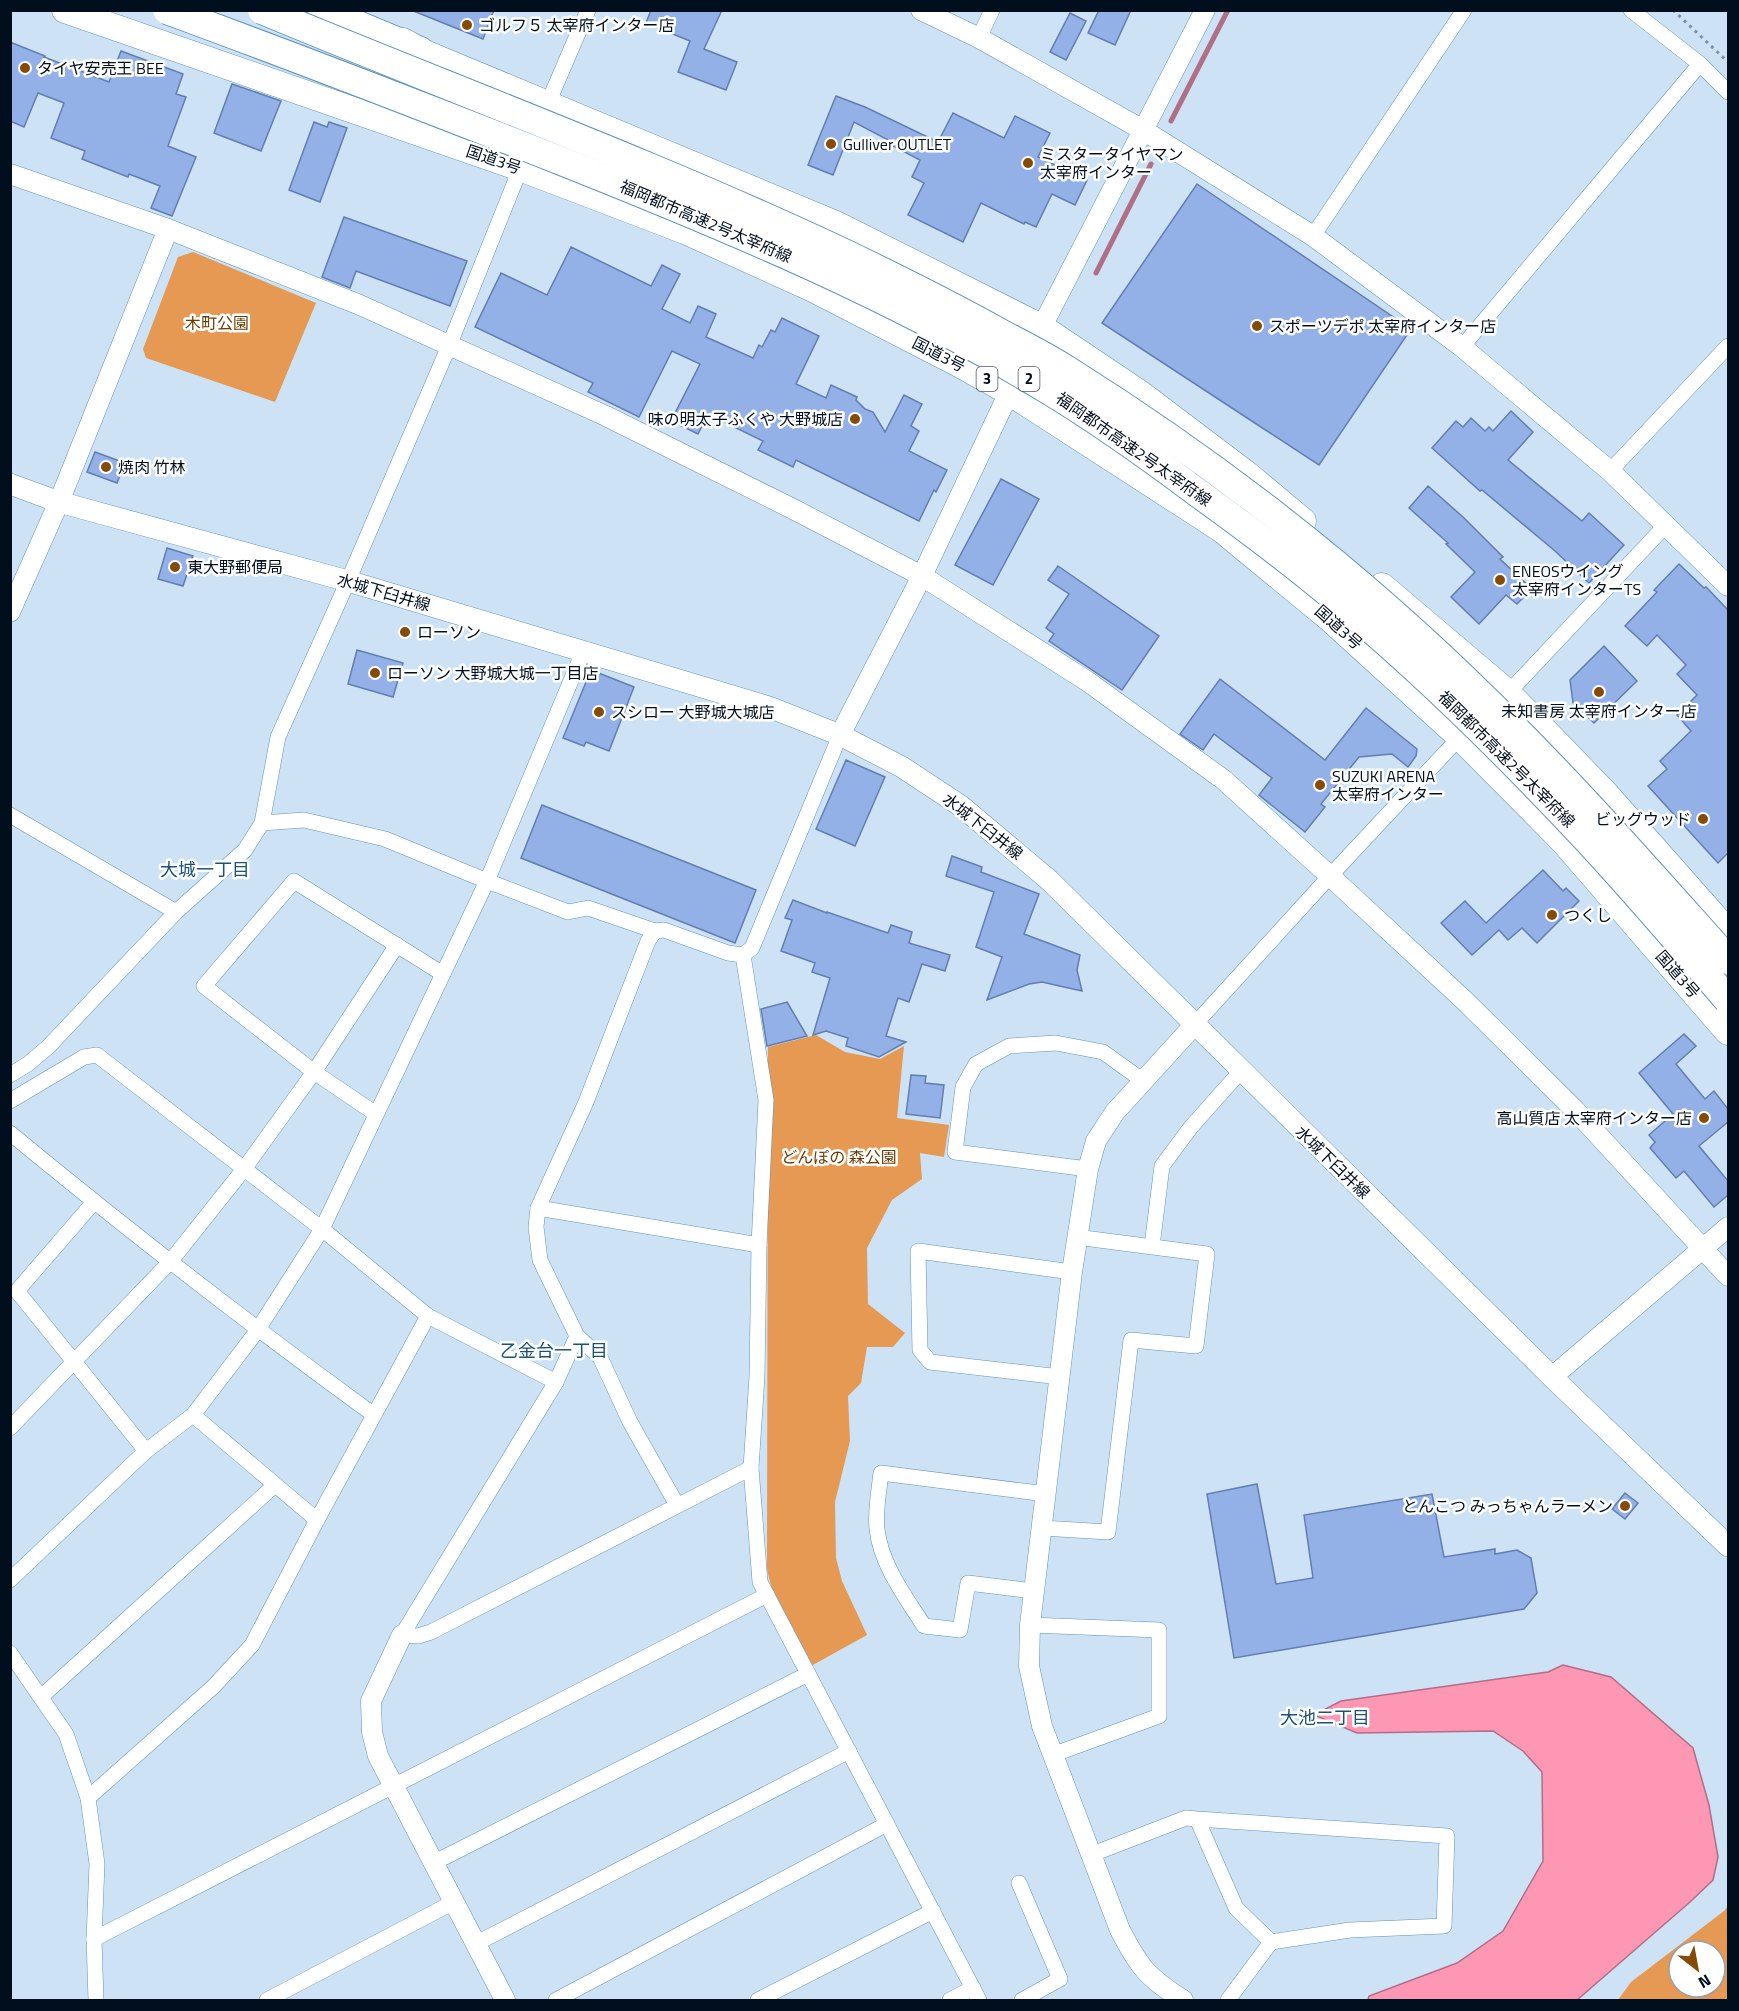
<svg xmlns="http://www.w3.org/2000/svg" width="1739" height="2011" font-family="'Titillium Web','Noto Sans JP',sans-serif">
<style>
.green{fill:#e59953;fill-rule:evenodd}
.water{fill:#fd97b4;stroke:#b16e87;stroke-width:1.5}
.lines{fill:none;stroke-linecap:round;stroke-linejoin:round}
.stream{stroke:#b16e87;stroke-width:5}
.building{fill:#93b1e7;stroke:#627eb1;stroke-width:1.5}
.minor-casing{stroke:#5e95be;stroke-width:16}
.tertiary-casing{stroke:#5e95be;stroke-width:21}
.secondary-casing{stroke:#5e95be;stroke-width:22}
.trunk-casing{stroke:#5e95be;stroke-width:27}
.motorway-casing{stroke:#5e95be;stroke-width:30}
.path{stroke:#7e91a2;stroke-width:3;stroke-dasharray:3 4.5;stroke-linecap:butt}
.minor{stroke:#fff;stroke-width:15}
.tertiary{stroke:#fff;stroke-width:20}
.secondary{stroke:#fff;stroke-width:21}
.trunk{stroke:#fff;stroke-width:26}
.motorway{stroke:#fff;stroke-width:28}
.motorway-bridge-casing{stroke:#5e95be;stroke-width:30;stroke-linecap:butt}
.motorway-bridge{stroke:#fff;stroke-width:28}
.poi-dot{fill:#864b02;stroke:#fff;stroke-width:2}
.labels{text-anchor:middle;stroke-width:5;stroke-linejoin:round;paint-order:stroke}
.shield{fill:#fff;stroke:#4c5661;stroke-width:1.5}
.shield-label{font-size:15px;font-weight:bold;fill:#000e1d}
.poi-label{font-size:16px;fill:#000e1d;stroke:#fff;text-anchor:start}
.street-label{font-size:16px;fill:#000e1d;stroke:#fff}
.park-label{font-size:16px;fill:#6d3c01;stroke:#fff}
.neighbourhood-label{font-size:18px;fill:#195378;stroke:#fff}
</style>
<rect width="100%" height="100%" fill="#cde3f5"/>
<g class="green">
<path d="M193,252L316,303L275,402L146,358L143,349L178,257Z"/>
<path d="M816,1035L845,1052L880,1059L904,1046L897,1118L949,1125L944,1157L920,1153L922,1179L892,1200L867,1248L868,1304L905,1333L893,1347H867L861,1383L848,1396L850,1441L835,1502L836,1558L842,1581L867,1635L811,1666L773,1593L767,1570L768,1047Z"/>
<path d="M1728,1906V2000H1618L1631,1982L1724,1911ZM1679,1951H1715V1987H1679Z"/>
</g>
<path class="water" d="M1563,1665L1611,1677L1693,1748L1709,1805L1718,1857L1713,1880L1690,1902L1577,2000H1368L1369,1996L1457,1963L1503,1931L1543,1861L1542,1772L1523,1751L1493,1731L1357,1733L1314,1715L1341,1701L1548,1672Z"/>
<g class="lines">
<g class="stream">
<path d="M1171,121L1228,10"/>
<path d="M1096,273L1151,164"/>
</g>
</g>
<g class="building">
<path d="M411,10H494L483,39Z"/>
<path d="M651,10H722L704,49L737,62L726,90L678,72L690,41L646,23Z"/>
<path d="M1099,10H1131L1115,45L1088,33Z"/>
<path d="M1070,13L1086,21L1066,60L1050,52Z"/>
<path d="M10,42L45,56L44,57L109,82L121,51L183,74L176,94L186,97L168,146L196,157L172,216L151,208L160,186L129,174L128,177L82,159L85,151L51,138L64,103L38,93L24,127L10,121Z"/>
<path d="M232,84L281,101L261,151L214,133Z"/>
<path d="M836,96L865,107L938,142L953,113L1004,138L1015,116L1050,133L1038,157L1087,180L1075,205L1052,194L1036,227L1025,222L1024,224L981,203L963,242L908,215L924,183L912,177L920,160L893,146L894,143L854,122L833,175L808,165Z"/>
<path d="M314,122L327,127L329,122L347,128L320,202L289,190Z"/>
<path d="M1197,184L1411,329L1319,465L1102,323Z"/>
<path d="M344,217L467,261L450,306L356,271L350,288L322,277Z"/>
<path d="M571,247L651,286L662,265L680,274L662,309L690,323L698,306L716,314L706,337L753,358L759,345L762,347L771,330L775,332L782,318L819,336L796,384L826,398L831,385L857,397L856,400L865,409L873,412L885,432L904,395L922,404L911,426L919,431L909,451L947,470L936,492L934,490L919,521L796,460L793,467L758,450L763,441L708,414L698,434L671,421L700,364L672,351L639,417L588,392L593,383L475,327L501,273L547,295Z"/>
<path d="M1511,411L1533,432L1508,460L1582,521L1589,513L1624,545L1589,583L1555,551L1482,490L1480,491L1432,448L1456,421L1463,427L1471,418L1485,431L1489,427L1493,431Z"/>
<path d="M95,452L125,463L117,483L87,472Z"/>
<path d="M1001,479L1039,499L993,585L955,565Z"/>
<path d="M1428,486L1463,517L1503,557L1500,559L1532,589L1517,604L1506,595L1479,624L1451,597L1475,572L1446,544L1448,543L1409,508Z"/>
<path d="M167,548L193,556L183,586L158,579Z"/>
<path d="M1679,564L1704,588L1706,587L1728,610V853L1718,863L1648,786L1667,769L1660,761L1691,731L1677,715L1697,695L1677,674L1686,665L1657,635L1647,646L1625,626L1657,592L1654,590Z"/>
<path d="M1058,566L1159,636L1122,690L1049,641L1054,634L1046,628L1069,594L1048,580Z"/>
<path d="M1604,646L1637,681L1594,723L1573,703L1570,680Z"/>
<path d="M357,650L403,663L393,697L348,684Z"/>
<path d="M591,670L634,687L609,751L586,742L584,746L563,738Z"/>
<path d="M1220,679L1325,760L1366,708L1417,749L1416,756L1408,767L1392,754L1359,757L1321,804L1325,807L1305,832L1259,795L1272,778L1214,734L1203,750L1180,734Z"/>
<path d="M846,760L885,777L855,846L816,829Z"/>
<path d="M542,805L756,890L735,943L521,858Z"/>
<path d="M952,856L982,867L981,872L1039,894L1024,934L1080,955L1077,970L1082,991L1042,982L1029,984L987,1000L1002,957L976,947L994,892L946,876Z"/>
<path d="M1543,870L1563,891L1566,888L1579,901L1537,943L1522,928L1508,940L1499,930L1472,955L1441,923L1465,901L1486,923Z"/>
<path d="M793,900L827,913V912L888,933L891,925L912,932L909,943L950,955L945,971L922,964L909,1002L898,998L886,1036L906,1042L879,1057L846,1046L848,1038L826,1031L813,1035L830,978L812,972L815,963L781,951L792,920L785,918Z"/>
<path d="M787,1002L807,1036L767,1046L761,1009Z"/>
<path d="M1684,1034L1696,1046L1676,1064L1705,1099L1714,1091L1728,1109V1122L1699,1146L1728,1181V1195L1714,1207L1684,1171L1676,1178L1650,1148L1655,1142L1649,1135L1673,1114L1639,1073Z"/>
<path d="M911,1075L926,1076L925,1083L944,1085L940,1118L906,1114Z"/>
<path d="M1257,1484L1276,1584L1313,1578L1304,1515L1432,1494L1444,1557L1495,1549V1554L1517,1550L1531,1558L1537,1593L1524,1609L1234,1658L1207,1494Z"/>
<path d="M1625,1493L1638,1503L1625,1519L1612,1509Z"/>
</g>
<g class="lines">
<defs>
<g id="minor">
<path d="M1631,10L1700,64L1728,92"/>
<path d="M979,38L992,10"/>
<path d="M545,110L588,10"/>
<path d="M1313,236L1464,10"/>
<path d="M1462,347L1700,64"/>
<path d="M1610,471L1728,346"/>
<path d="M1508,693L1665,526"/>
<path d="M10,815L176,912"/>
<path d="M262,823L304,820L385,839L487,881L568,912L588,908L655,931L664,930L728,953L743,955L752,948L840,735"/>
<path d="M655,931L648,941L586,1102L538,1208L536,1227L540,1260L577,1336L556,1382L402,1635L418,1636L431,1632L751,1468"/>
<path d="M743,955L766,1100L759,1245L757,1376L751,1468L760,1582L979,2000"/>
<path d="M1196,1023L1330,876L1460,737"/>
<path d="M10,1075L28,1064L48,1047L176,912L245,850L262,823L278,737L348,581L449,346L523,162"/>
<path d="M10,1101L84,1057L97,1055L322,1229L428,1316L556,1382"/>
<path d="M376,1114L314,1072L204,986L294,881L443,974"/>
<path d="M10,1133C129,1231 250,1325 374,1415"/>
<path d="M1088,1169L955,1152L963,1087L976,1064L1009,1046L1056,1043L1103,1052L1142,1080"/>
<path d="M94,1202L17,1291L146,1451"/>
<path d="M538,1208L759,1245"/>
<path d="M1152,1246L1162,1166L1191,1127L1241,1071"/>
<path d="M577,1336L600,1357L630,1422L677,1505"/>
<path d="M1060,1377L930,1362L920,1350L918,1251L1072,1272"/>
<path d="M193,1415L317,1520"/>
<path d="M10,1428L170,1262L244,1169L314,1072L397,945"/>
<path d="M1042,1528L1108,1532L1131,1340L1196,1346L1207,1254L1076,1237"/>
<path d="M10,1580L146,1451L193,1415L257,1331L322,1229L487,881L583,652"/>
<path d="M1033,1591L968,1583L960,1630L924,1626C905,1596 881,1565 877,1529C875,1511 879,1491 881,1473L1046,1494"/>
<path d="M1030,1625L1159,1630V1716L1052,1755"/>
<path d="M10,1653L66,1734L88,1798L97,1864L94,1939L96,2000"/>
<path d="M41,1697L275,1485"/>
<path d="M88,1798L213,1687L252,1645L317,1520L428,1316"/>
<path d="M1090,1855L1186,1818L1197,1819L1447,1836L1444,1926L1350,1930L1271,1942L1236,1908L1197,1819"/>
<path d="M433,1863L808,1674"/>
<path d="M1019,1883L1060,1979L1022,2000"/>
<path d="M94,1939L767,1595"/>
<path d="M475,1944L849,1751"/>
<path d="M267,2000L454,1902"/>
<path d="M556,2000L887,1824"/>
<path d="M758,2000L933,1911"/>
<path d="M950,2000L973,1988"/>
<path d="M1228,2000L1271,1942"/>
</g>
<g id="tertiary">
<path d="M921,10L979,38L1143,130L1313,236L1462,347L1610,471L1728,586"/>
<path d="M10,174L168,229L360,305L606,416L795,510L922,576L1087,681L1224,780L1330,876L1465,1001L1575,1110L1728,1276"/>
<path d="M1035,340L1205,10"/>
<path d="M10,612L59,502L168,229"/>
<path d="M840,735L922,576L1015,380"/>
<path d="M1552,1377L1728,1227"/>
<path d="M402,1635L371,1701L372,1732L378,1756L505,2000"/>
<path d="M1183,2000C1148,1978 1139,1967 1120,1930L1042,1726L1029,1666L1030,1625L1072,1272L1088,1169L1096,1141L1115,1112L1196,1023"/>
</g>
<path id="secondary" d="M10,484L59,502L348,581L769,707L840,735L902,767L961,806L1049,880L1552,1377L1728,1546"/>
<g id="trunk">
<path d="M65,10L520,168L685,231L813,289L959,364L1009,392L1221,529L1328,617L1460,737L1563,841L1728,1032"/>
<path d="M403,41L420,51L838,225L1041,327L1141,394L1248,475L1303,521"/>
<path d="M1382,586L1508,693L1606,794L1728,932"/>
</g>
<path id="motorway" d="M322,10L420,51"/>
</defs>
<use href="#minor" class="minor-casing"/>
<use href="#tertiary" class="tertiary-casing"/>
<use href="#secondary" class="secondary-casing"/>
<use href="#trunk" class="trunk-casing"/>
<use href="#motorway" class="motorway-casing"/>
<path class="path" d="M1673,10L1728,62"/>
<use href="#minor" class="minor"/>
<use href="#tertiary" class="tertiary"/>
<use href="#secondary" class="secondary"/>
<use href="#trunk" class="trunk"/>
<use href="#motorway" class="motorway"/>
<defs>
<g id="motorway-bridge">
<path d="M167,10C300,59 432,110 564,162C730,228 897,298 1050,391C1101,422 1150,457 1198,493C1241,524 1284,556 1325,590C1415,663 1499,746 1578,830C1630,885 1679,943 1728,1000"/>
<path d="M262,10C457,91 655,164 846,254C900,280 952,306 1004,335C1025,346 1047,357 1067,370C1220,466 1363,578 1492,706C1575,787 1651,874 1728,960"/>
</g>
</defs>
<use href="#motorway-bridge" class="motorway-bridge-casing"/>
<use href="#motorway-bridge" class="motorway-bridge"/>
</g>
<g class="poi-dot">
<circle cx="467" cy="25" r="6"/>
<circle cx="25" cy="68" r="6"/>
<circle cx="831" cy="144" r="6"/>
<circle cx="1028" cy="163" r="6"/>
<circle cx="1257" cy="326" r="6"/>
<circle cx="855" cy="419" r="6"/>
<circle cx="106" cy="467" r="6"/>
<circle cx="175" cy="567" r="6"/>
<circle cx="1500" cy="580" r="6"/>
<circle cx="405" cy="632" r="6"/>
<circle cx="375" cy="673" r="6"/>
<circle cx="1599" cy="692" r="6"/>
<circle cx="599" cy="712" r="6"/>
<circle cx="1320" cy="785" r="6"/>
<circle cx="1703" cy="819" r="6"/>
<circle cx="1552" cy="915" r="6"/>
<circle cx="1704" cy="1118" r="6"/>
<circle cx="1625" cy="1506" r="6"/>
</g>
<g class="labels">
<g class="shield">
<rect x="976.5" y="367" width="21" height="24" rx="4.5"/>
<rect x="1018.5" y="367" width="21" height="24" rx="4.5"/>
</g>
<g class="shield-label">
<text x="987" y="384">3</text>
<text x="1029" y="384">2</text>
</g>
<g class="poi-label">
<text x="479" y="31">ゴルフ５ 太宰府インター店</text>
<text x="37" y="74">タイヤ安売王 BEE</text>
<text x="843" y="150">Gulliver OUTLET</text>
<text x="1040" y="160">ミスタータイヤマン<tspan x="1040" dy="18">太宰府インター</tspan></text>
<text x="1269" y="332">スポーツデポ 太宰府インター店</text>
<text x="843" y="425" text-anchor="end">味の明太子ふくや 大野城店</text>
<text x="118" y="473">焼肉 竹林</text>
<text x="187" y="573">東大野郵便局</text>
<text x="1512" y="577">ENEOSウイング<tspan x="1512" dy="18">太宰府インターTS</tspan></text>
<text x="417" y="638">ローソン</text>
<text x="387" y="679">ローソン 大野城大城一丁目店</text>
<text x="1599" y="717" text-anchor="middle">未知書房 太宰府インター店</text>
<text x="611" y="718">スシロー 大野城大城店</text>
<text x="1332" y="782">SUZUKI ARENA<tspan x="1332" dy="18">太宰府インター</tspan></text>
<text x="1691" y="825" text-anchor="end">ビッグウッド</text>
<text x="1564" y="921">つくし</text>
<text x="1692" y="1124" text-anchor="end">高山質店 太宰府インター店</text>
<text x="1613" y="1512" text-anchor="end">とんこつ みっちゃんラーメン</text>
</g>
<g class="street-label">
<text transform="translate(494 159) rotate(19)" y="6">国道3号</text>
<text transform="translate(706 221) rotate(23)" y="6">福岡都市高速2号太宰府線</text>
<text transform="translate(939 354) rotate(27)" y="6">国道3号</text>
<text transform="translate(1134 449) rotate(35)" y="6">福岡都市高速2号太宰府線</text>
<text transform="translate(384 592) rotate(16)" y="6">水城下臼井線</text>
<text transform="translate(1339 627) rotate(42)" y="6">国道3号</text>
<text transform="translate(1507 759) rotate(45)" y="6">福岡都市高速2号太宰府線</text>
<text transform="translate(983 826) rotate(38)" y="6">水城下臼井線</text>
<text transform="translate(1678 974) rotate(49)" y="6">国道3号</text>
<text transform="translate(1333 1162) rotate(44)" y="6">水城下臼井線</text>
</g>
<g class="park-label">
<text x="217" y="329">木町公園</text>
<text x="839" y="1163">どんぽの 森公園</text>
</g>
<g class="neighbourhood-label">
<text x="205" y="876">大城一丁目</text>
<text x="554" y="1357">乙金台一丁目</text>
<text x="1325" y="1724">大池二丁目</text>
</g>
</g>
<rect width="1739" height="2011" fill="none" stroke="#000e1d" stroke-width="24"/>
<g transform="translate(1697 1969) rotate(149)"><circle r="28" fill="#ffffff" stroke="#999fa5" stroke-width="1.5"/>
<path d="M0-4.5L10 22L0 15L-10 22Z" fill="#864b02"/>
<text y="-9" font-size="16" font-weight="bold" text-anchor="middle" fill="#000e1d">N</text>
</g>
</svg>
